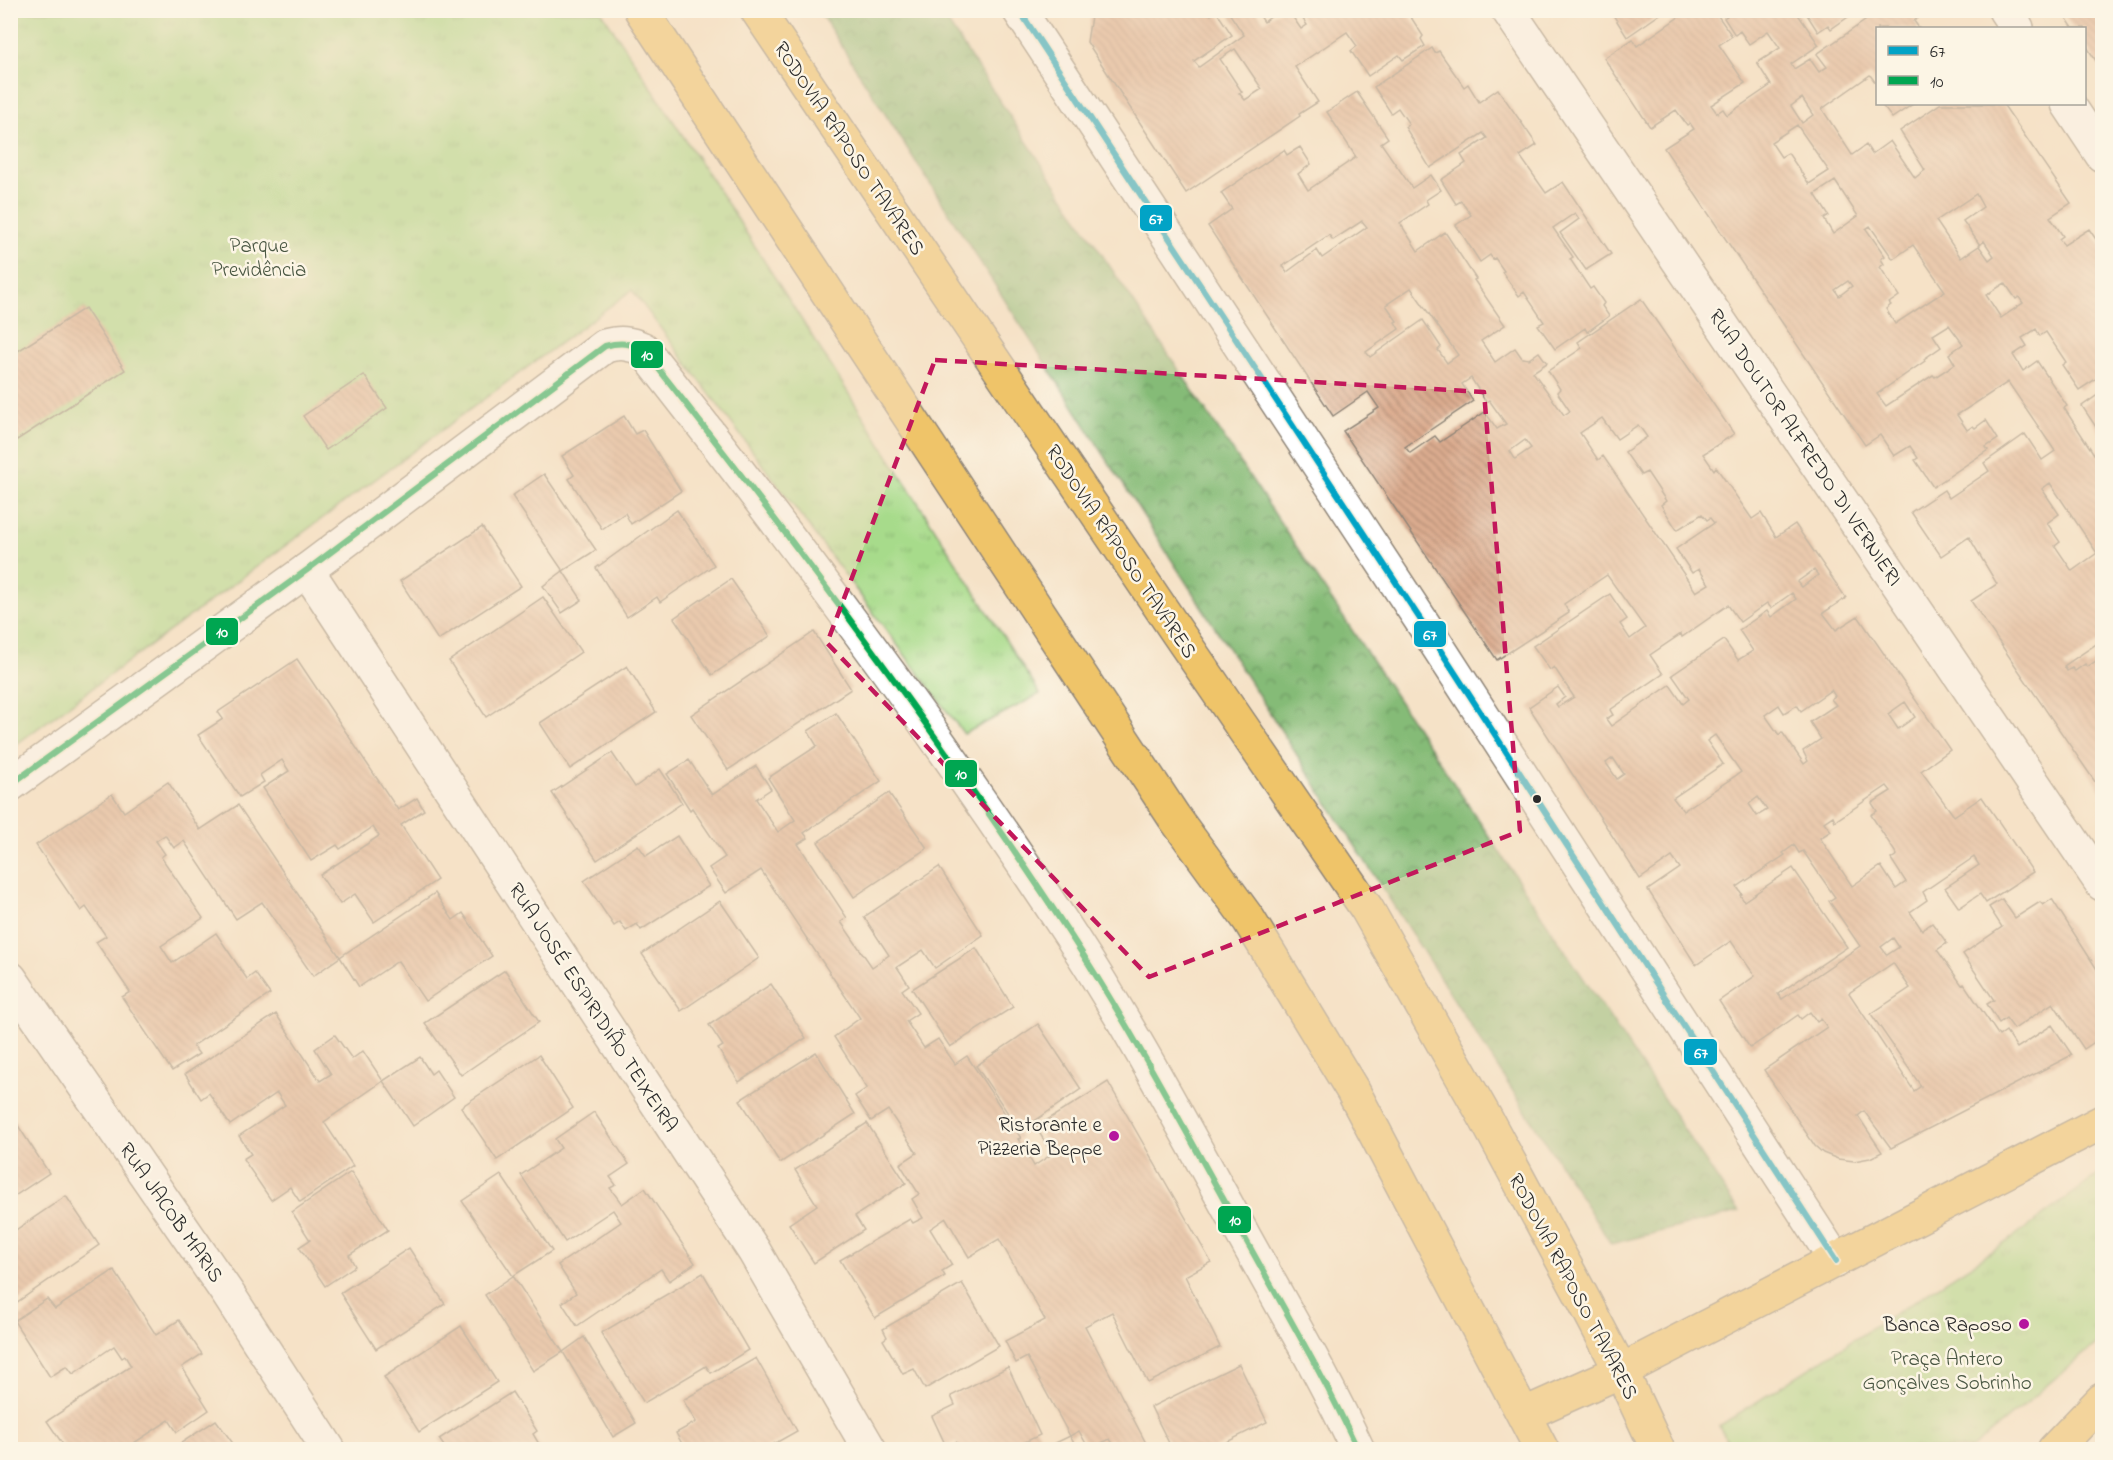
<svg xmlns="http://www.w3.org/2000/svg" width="2113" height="1460" font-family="'Indie Flower',sans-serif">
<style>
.forest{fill:url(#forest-crowns);stroke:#587351;stroke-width:1.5}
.park{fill:url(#park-tufts);stroke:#69835b;stroke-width:1.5}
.building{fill:url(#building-back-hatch);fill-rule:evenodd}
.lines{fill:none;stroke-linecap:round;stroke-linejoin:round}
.minor-casing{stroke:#908679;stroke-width:36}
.major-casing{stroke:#908679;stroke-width:36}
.highway-casing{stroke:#908679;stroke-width:36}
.minor{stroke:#fff;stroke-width:33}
.major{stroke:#efc469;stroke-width:33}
.highway{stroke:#efc469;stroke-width:33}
.bus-1-casing{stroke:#fcf5e5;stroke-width:10}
.bus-2-casing{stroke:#fcf5e5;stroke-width:10}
.bus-1{stroke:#02a3c6;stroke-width:6}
.bus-2{stroke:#00a651;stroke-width:6}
.marked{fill:none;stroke:#c2185b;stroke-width:4.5;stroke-dasharray:12 8;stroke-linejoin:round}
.bus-dot{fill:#2b2b2b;stroke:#fcf5e5;stroke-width:2}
.poi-dot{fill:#b5179e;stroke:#fcf5e5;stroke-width:2}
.labels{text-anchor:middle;stroke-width:5;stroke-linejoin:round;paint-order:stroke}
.street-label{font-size:21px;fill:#2b2b2b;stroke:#fcf5e5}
.park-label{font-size:21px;fill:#4a5743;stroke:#fcf5e5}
.poi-label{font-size:21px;fill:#2b2b2b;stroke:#fcf5e5;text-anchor:end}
.line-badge{stroke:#fcf5e5;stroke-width:2}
.badge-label{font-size:16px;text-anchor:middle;font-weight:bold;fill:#fff}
</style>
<defs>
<pattern id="forest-crowns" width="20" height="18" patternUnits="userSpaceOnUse" patternTransform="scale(1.5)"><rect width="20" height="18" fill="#85bb77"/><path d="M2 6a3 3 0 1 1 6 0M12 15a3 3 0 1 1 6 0" fill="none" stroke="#6d9862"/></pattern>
<pattern id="park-tufts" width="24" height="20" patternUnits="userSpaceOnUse" patternTransform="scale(1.5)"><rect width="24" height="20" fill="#a7db8b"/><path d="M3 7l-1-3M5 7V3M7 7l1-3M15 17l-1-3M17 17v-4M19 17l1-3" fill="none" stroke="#90bc78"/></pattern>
<pattern id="building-back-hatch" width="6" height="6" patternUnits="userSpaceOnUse" patternTransform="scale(1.5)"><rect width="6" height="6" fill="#dbac8f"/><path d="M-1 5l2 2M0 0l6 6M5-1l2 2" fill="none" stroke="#b28c75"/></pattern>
</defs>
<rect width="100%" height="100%" fill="#fcf5e5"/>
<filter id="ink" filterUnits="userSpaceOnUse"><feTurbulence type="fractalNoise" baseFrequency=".0167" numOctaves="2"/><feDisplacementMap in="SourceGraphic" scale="12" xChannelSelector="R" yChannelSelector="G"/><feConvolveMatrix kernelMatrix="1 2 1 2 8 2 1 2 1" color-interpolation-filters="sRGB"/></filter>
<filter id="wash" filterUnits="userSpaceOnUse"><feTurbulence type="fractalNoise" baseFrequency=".008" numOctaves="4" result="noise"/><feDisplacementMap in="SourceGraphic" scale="24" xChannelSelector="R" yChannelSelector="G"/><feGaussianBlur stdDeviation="1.35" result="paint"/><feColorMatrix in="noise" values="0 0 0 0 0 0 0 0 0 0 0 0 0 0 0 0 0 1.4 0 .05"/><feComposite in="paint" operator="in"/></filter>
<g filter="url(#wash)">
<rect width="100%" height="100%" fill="#f5e2c7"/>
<path class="forest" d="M819,11H940L1739,1212L1611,1244Z"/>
<g class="park">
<path d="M11,11H601L731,209L1040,694L964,734L632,290L11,748Z"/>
<path d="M2102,1172V1339L1971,1449H1732L1719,1426L2013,1238Z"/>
</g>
<g id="blocks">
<g class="building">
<path d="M1092,10H1208L1211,15L1216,11L1232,35L1194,61L1199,67L1244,35L1227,10H1256L1264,22L1280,10H1288L1301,29L1307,25L1297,10H1400L1402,14L1407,11L1423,36L1421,39L1425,46L1403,60L1399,55L1368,76L1351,51L1357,46L1347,32L1295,67L1318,102L1299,114L1300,116L1186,193L1087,42ZM1235,49L1262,89L1245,100L1239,93L1242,92L1220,59Z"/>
<path d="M1610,10H1666L1627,37Z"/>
<path d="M1689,10H1714L1732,36L1719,45L1745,83L1711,105L1717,113L1723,109L1727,115L1771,85L1757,63L1780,48L1768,31L1749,44L1740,31L1735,35L1724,18L1731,13L1729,10H1795L1819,45L1791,64L1794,69L1810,59L1819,72L1827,67L1817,54L1872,16L1868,10H1929L1914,21L1919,28H1878V86L1870,75L1822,109L1852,155L1866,145L1872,154L1890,141L1915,178L1925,170L1900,131L1940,104H2003L2071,203L2050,217L2063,236L2059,239L2064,245L2089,229L2102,248V375L2079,390L2062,365L2066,362L2046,332L2040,336L2036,329L2022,338L2027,346L2013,355L2023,371L2037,361L2067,406L2064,408L2094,454L2102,447V514L2099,516L2102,521V640L2064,666L2067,671L2072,668L2075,671L2085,664L2087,667L2102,657V792L1971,601L1997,584L1969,537L1941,556L1911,512L1944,490L1949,498L1989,471L1984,463L2025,434L2042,460L2055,451L2008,382L1957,415L1967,430L1973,426L1975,428L1986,420L1998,439L1986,447L1988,450L1933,487L1915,460L1918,458L1910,446L1894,456L1880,435L1865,445L1664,148L1694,129L1690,123L1687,125L1676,110L1650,127L1604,58L1633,39L1637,46ZM1802,98L1813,115L1802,123L1791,106ZM1797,125L1829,171L1809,184L1788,153L1781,157L1771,142ZM1835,181L1858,216L1833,234L1824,219L1829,216L1815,194ZM1976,194L1983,207L1963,221L1980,245L1984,241L1994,256L1989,260L1979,246L1961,258L1936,221ZM1870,226L1893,259L1913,245L1945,291L1895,324L1886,309L1891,305L1889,303L1899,296L1880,267L1884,264L1881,259L1885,256L1866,229ZM1848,281L1852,286L1839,296L1835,290ZM2005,283L2016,299L2019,297L2023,303L2001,318L1986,295ZM1949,325L1963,344L1949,354L1955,364L1935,377L1933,375L1886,406L1877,394L1925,361L1924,359L1941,347L1933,335ZM2050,483L2097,553L2072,571L2055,546L2060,542L2047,523L2059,514L2042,489Z"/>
<path d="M1804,10H1858L1831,29L1828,25L1818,32Z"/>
<path d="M2061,10H2102V70L2085,44V28H2073Z"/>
<path d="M1432,48L1435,53L1439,51L1464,87L1468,84L1479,102L1498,89L1537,145L1520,156L1546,193L1563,182L1611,254L1586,270L1560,233L1579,219L1575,213L1553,228L1573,257L1570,259L1590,289L1593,287L1604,303L1602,306L1609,316L1587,332L1585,328L1555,349L1538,325L1544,322L1524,292L1519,296L1502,272L1504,271L1495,258L1493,259L1490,255L1480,262L1456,225L1471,215L1461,201L1456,204L1441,180L1466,163L1461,155L1487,138L1483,133L1430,168L1405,127L1409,124L1398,108L1391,113L1374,87Z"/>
<path d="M1357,92L1388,138L1381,143L1412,188L1431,175L1441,190L1426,200L1428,204L1400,223L1418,251L1445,232L1476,279L1474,280L1505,325L1481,341L1495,362L1515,348L1522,358L1529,359L1539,352L1547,363L1533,372L1564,415L1570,411L1557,392L1560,389L1548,371L1582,348L1578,342L1641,299L1734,434L1703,454L1714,470L1716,467L1752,519L1761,513L1776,537L1795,524L1846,598L1823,613L1836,630L1858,616L1950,750L1921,771L1954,816L1982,797L2033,872L1986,903L1980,894L1959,908L1945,888L1979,865L1974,857L1923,892L1927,900L1910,912L1922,930L1932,923L1947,943L1937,950L1962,985L1964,984L1999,1036L2006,1031L2017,1048L2052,1025L2072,1055L1891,1148L1864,1111L1858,1116L1882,1152L1870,1158L1854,1161L1838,1159L1823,1153L1815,1146L1764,1070L1827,1027L1821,1019L1817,1022L1810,1012L1801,1019L1798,1015L1750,1048L1719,1001L1755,976L1731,941L1696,965L1648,890L1680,868L1672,857L1640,879L1529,707L1558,687L1565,697L1556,704L1558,707L1574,697L1554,667L1550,670L1533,646L1610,594L1627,619L1620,624L1630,639L1645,628L1607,575L1564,604L1569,613L1497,660L1343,431L1379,408L1368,392L1333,416L1208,226L1232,209L1221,193L1284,150L1287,155L1300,147L1311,164L1298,174L1308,190L1356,157L1327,112ZM1362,221L1367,227L1322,258L1317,250L1287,272L1283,266L1329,235L1333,240ZM1411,288L1458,355L1447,363L1438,350L1441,347L1423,320L1370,357L1366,352L1399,329L1395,322L1397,321L1386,305ZM1471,378L1486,402L1489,400L1506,424L1497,429L1485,412L1440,442L1435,436L1410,453L1405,447L1473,401L1462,384ZM1602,418L1617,439L1638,425L1642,430L1647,437L1625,452L1641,475L1647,472L1657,487L1666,501L1661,505L1677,530L1702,514L1707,520L1710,518L1714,523L1676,549L1692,573L1699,569L1709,584L1696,592L1603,456L1598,460L1580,433ZM1525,440L1531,448L1515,459L1510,451ZM1814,570L1818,575L1802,587L1797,582ZM1792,593L1796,599L1771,617L1767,611L1739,630L1753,651L1738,660L1724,640L1672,675L1689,699L1683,704L1670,685L1611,726L1606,719L1613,715L1610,710L1663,674L1650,655L1681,634L1682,637L1728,605L1740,622L1767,603L1771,608ZM1831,690L1835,696L1831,699L1836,705L1810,722L1821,739L1803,751L1808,761L1804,764L1782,732L1779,735L1765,715L1779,705L1784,713L1797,705L1801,711ZM1905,702L1915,717L1898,729L1888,714ZM1715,735L1741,772L1683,811L1673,798L1723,764L1707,741ZM1613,758L1624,774L1617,779L1606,763ZM1887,786L1891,791L1872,803L1877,811L1871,815L1897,855L1891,859L1906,882L1896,889L1881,866L1852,886L1820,838L1831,831L1824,822L1833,816L1835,821ZM1758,797L1767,810L1757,816L1749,804ZM1794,845L1799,853L1803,851L1835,897L1829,901L1860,946L1782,999L1778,994L1847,947L1793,868L1744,901L1740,895L1742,894L1737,887L1785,855L1783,853ZM1893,938L1899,947L1887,955L1881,947ZM1893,963L1910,988L1871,1014L1921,1086L1914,1091L1849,993Z"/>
<path d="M1881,104H1913L1892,118Z"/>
<path d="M85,308L125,370L17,440L10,431V356Z"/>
<path d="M364,375L387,408L326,450L303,416Z"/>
<path d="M2102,392V436L2082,406Z"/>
<path d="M624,416L635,434L643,430L681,491L631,524L625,513L602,529L569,479L574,475L562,456Z"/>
<path d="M544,474L596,550L563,571L512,496Z"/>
<path d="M677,510L714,565L660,602L657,597L627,617L596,568Z"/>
<path d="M482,527L521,586L438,640L400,581Z"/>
<path d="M563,571L582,600L562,613L543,586Z"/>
<path d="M731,579L770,636L712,675L674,618Z"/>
<path d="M543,597L581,652L486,717L449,661Z"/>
<path d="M814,632L851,689L728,770L691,715Z"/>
<path d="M297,659L398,810L417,798L424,810L401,825L437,880L374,922L355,894L340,904L320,875L379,836L373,827L340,849L337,845L311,861L263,788L289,771L282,760L260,775L264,782L240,797L198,735L223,719L218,712Z"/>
<path d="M627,666L656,712L570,769L540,723Z"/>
<path d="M836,713L881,781L804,833L808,838L798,844L847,918L841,922L872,967L889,955L864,917L939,867L983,935L935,968L923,950L897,967L909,985L902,990L918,1013L906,1021L924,1048L938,1039L955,1064L967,1056L1021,1138L1018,1139L1034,1166L1052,1154L1036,1127L1108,1082L1211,1262L1185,1276L1220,1347L1148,1383L1112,1312L1085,1326L1149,1449H1116L1110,1439L1089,1449L1079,1431L1070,1436L1027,1357L1016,1363L1005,1341L1045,1320L999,1239L969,1257L946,1218L930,1229L952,1265L942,1271L945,1276L875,1318L840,1260L910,1219L913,1223L923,1218L912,1199L919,1194L900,1164L917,1153L888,1110L871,1121L855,1096L867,1088L834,1037L860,1018L761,870L726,893L709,868L725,857L692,808L690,810L667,774L689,760L712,795L756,766L771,789L756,799L778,832L795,820L768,778L817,746L808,731Z"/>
<path d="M612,753L635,787L660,769L682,803L597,860L552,793Z"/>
<path d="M168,782L200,830L238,805L340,957L313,976L262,902L236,919L184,841L174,848L165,835L156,841L165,854L161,857L203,918L161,946L172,963L216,933L247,979L255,973L270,994L193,1046L199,1054L172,1071L122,997L130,992L96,942L106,936L86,907L81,911L36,845L112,794L124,812Z"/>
<path d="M889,793L927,848L854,897L818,842Z"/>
<path d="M677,836L709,886L641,930L637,924L626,931L620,922L614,926L584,881L638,845L646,856Z"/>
<path d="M435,893L453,920L463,913L492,956L425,1001L398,961L359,987L340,957Z"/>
<path d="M2002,899L2015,918L2040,902L2043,905L2052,899L2102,977V1034L2096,1041L2084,1049L2053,1003L2014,1029L2006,1018L1999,1023L1987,1004L1994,1000L1963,954L2002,927L1989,907Z"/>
<path d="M720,901L759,958L681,1011L642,954Z"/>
<path d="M976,948L1013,1007L950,1047L912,989Z"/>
<path d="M505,970L539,1022L461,1075L425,1023Z"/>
<path d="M771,984L806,1038L739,1082L718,1049L723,1046L709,1025Z"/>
<path d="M276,1014L320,1081L331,1074L315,1049L335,1035L352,1059L363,1051L383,1081L324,1122L353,1166L300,1202L290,1187L271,1200L243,1159L251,1154L239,1136L285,1105L277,1093L230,1125L209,1093L201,1099L185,1074Z"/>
<path d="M1038,1024L1081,1089L1020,1131L976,1066Z"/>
<path d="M816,1052L855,1114L780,1163L740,1100Z"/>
<path d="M539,1055L573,1108L497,1160L461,1107Z"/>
<path d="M420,1057L431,1074L436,1070L454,1097L413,1126L383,1081Z"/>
<path d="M594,1112L629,1164L610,1177L616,1185L610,1188L622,1204L645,1188L695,1263L669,1281L661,1269L577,1326L562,1303L576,1293L558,1265L621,1222L613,1210L565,1242L521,1175L561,1148L555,1139Z"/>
<path d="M13,1118L49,1173L10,1199V1119Z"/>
<path d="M867,1123L906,1183L855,1216L864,1230L814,1263L789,1224L817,1205L795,1170Z"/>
<path d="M351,1172L388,1230L349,1255L355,1266L325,1286L299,1247L310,1240L292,1212Z"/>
<path d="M501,1175L552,1251L513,1276L462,1201Z"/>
<path d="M66,1196L99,1245L10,1307V1234Z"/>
<path d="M409,1248L445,1304L376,1349L340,1293Z"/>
<path d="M114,1270L156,1335L179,1320L202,1354L182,1367L209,1410L177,1432L169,1420L125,1449H66L47,1421L131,1366L125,1356L122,1358L114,1346L73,1374L67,1366L50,1377L14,1321L47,1299L55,1309Z"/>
<path d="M703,1273L748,1350L711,1373L706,1366L644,1403L601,1333Z"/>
<path d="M513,1276L563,1352L533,1371L485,1295Z"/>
<path d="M962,1283L999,1346L925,1389L914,1369L903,1374L883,1340L887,1337L883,1329Z"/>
<path d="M461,1326L497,1382L419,1432L384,1377Z"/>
<path d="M584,1337L636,1423L613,1437L563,1352Z"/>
<path d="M756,1358L797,1431L765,1449H685L676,1433L696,1422L683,1400Z"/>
<path d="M1239,1364L1267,1422L1213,1449H1172L1151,1407Z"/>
<path d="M1008,1367L1040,1435L1010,1449H960L956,1442L946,1446L932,1416L955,1405L951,1396Z"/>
<path d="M512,1392L537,1431L533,1434L542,1449H446L439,1439Z"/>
<path d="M216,1420L237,1449H172Z"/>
<path d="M1070,1436L1077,1449H1043Z"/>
</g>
</g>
</g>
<g filter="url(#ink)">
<use href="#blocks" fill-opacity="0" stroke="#908679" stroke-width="1.5"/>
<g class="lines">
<defs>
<g id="minor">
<path d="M1019,10L1424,625L1836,1261"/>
<path d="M1508,10L2102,884"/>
<path d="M2005,10L2017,28"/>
<path d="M2068,104L2102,155"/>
<path d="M307,570L754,1251L870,1450"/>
<path d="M10,785L307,570L605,346C620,342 629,343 643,349C793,539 939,734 1071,936C1131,1028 1183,1126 1236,1222C1277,1297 1322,1372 1358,1450"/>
<path d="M10,978L228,1294L329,1450"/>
</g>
<g id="major">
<path d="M1525,1414L1621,1371L2102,1122"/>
<path d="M2054,1450L2102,1400"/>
</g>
<g id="highway">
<path d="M641,10L1174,817L1249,920L1353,1091L1542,1450"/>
<path d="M757,10L1177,632L1367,909L1486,1119L1580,1293L1621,1371L1658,1450"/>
</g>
</defs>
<use href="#minor" class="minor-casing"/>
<use href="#major" class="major-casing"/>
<use href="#highway" class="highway-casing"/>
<use href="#minor" class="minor"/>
<use href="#major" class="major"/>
<use href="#highway" class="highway"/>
<defs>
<path id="bus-1" d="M1019,10L1424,625L1836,1261"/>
<path id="bus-2" d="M10,785L307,570L605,346C620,342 629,343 643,349C793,539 939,734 1071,936C1131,1028 1183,1126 1236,1222C1277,1297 1322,1372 1358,1450"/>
</defs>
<use href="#bus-1" class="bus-1-casing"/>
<use href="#bus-2" class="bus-2-casing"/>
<use href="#bus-1" class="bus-1"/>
<use href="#bus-2" class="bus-2"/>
</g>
</g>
<path d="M0 0H2113V1460H0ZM935,360L1484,392L1520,831L1149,977L827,643Z" fill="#f5e2c7" fill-opacity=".55" fill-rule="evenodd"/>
<path class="marked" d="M935,360L1484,392L1520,831L1149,977L827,643Z"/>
<circle class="bus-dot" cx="1537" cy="799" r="5"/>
<g class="poi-dot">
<circle cx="1114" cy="1136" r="6"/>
<circle cx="2024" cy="1324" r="6"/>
</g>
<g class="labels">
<g class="street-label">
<text transform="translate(850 148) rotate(56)" y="7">RODOVIA RAPOSO TAVARES</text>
<text transform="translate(1806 447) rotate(56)" y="7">RUA DOUTOR ALFREDO DI VERNIERI</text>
<text transform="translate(1122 551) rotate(56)" y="7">RODOVIA RAPOSO TAVARES</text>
<text transform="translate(594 1007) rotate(57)" y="7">RUA JOSÉ ESPIRIDIÃO TEIXEIRA</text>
<text transform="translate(172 1212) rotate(55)" y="7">RUA JACOB MARIS</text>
<text transform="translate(1574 1286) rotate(62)" y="7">RODOVIA RAPOSO TAVARES</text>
</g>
<g class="park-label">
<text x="259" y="252">Parque<tspan x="259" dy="24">Previdência</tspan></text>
<text x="1947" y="1365">Praça Antero<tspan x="1947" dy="24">Gonçalves Sobrinho</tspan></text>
</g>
<g class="poi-label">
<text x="1102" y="1131">Ristorante e<tspan x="1102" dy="24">Pizzeria Beppe</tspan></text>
<text x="2012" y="1331">Banca Raposo</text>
</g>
</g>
<g class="line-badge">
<rect x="1139" y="204" width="34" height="28" rx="6" fill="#02a3c6"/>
<rect x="630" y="340" width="34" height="29" rx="6" fill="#00a651"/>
<rect x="205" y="617" width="34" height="29" rx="6" fill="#00a651"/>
<rect x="1413" y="620" width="34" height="28" rx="6" fill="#02a3c6"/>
<rect x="944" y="759" width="34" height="29" rx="6" fill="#00a651"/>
<rect x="1683" y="1038" width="35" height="28" rx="6" fill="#02a3c6"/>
<rect x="1217" y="1205" width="35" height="29" rx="6" fill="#00a651"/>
</g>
<g class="badge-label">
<text x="1156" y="224">67</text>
<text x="647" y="360">10</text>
<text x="222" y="637">10</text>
<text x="1430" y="640">67</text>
<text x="961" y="779">10</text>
<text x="1701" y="1058">67</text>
<text x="1235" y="1225">10</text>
</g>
<rect width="2113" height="1460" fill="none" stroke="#fcf5e5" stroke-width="36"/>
<rect x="1876" y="27" width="210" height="78" fill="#fcf5e5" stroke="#a8a49b" stroke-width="1.5"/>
<rect x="1888" y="46" width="30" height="9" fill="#02a3c6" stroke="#a8a49b" stroke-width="1.5"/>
<text x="1930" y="57" font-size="18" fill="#2b2b2b">67</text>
<rect x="1888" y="76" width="30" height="9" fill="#00a651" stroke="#a8a49b" stroke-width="1.5"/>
<text x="1930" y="87" font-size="18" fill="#2b2b2b">10</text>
</svg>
